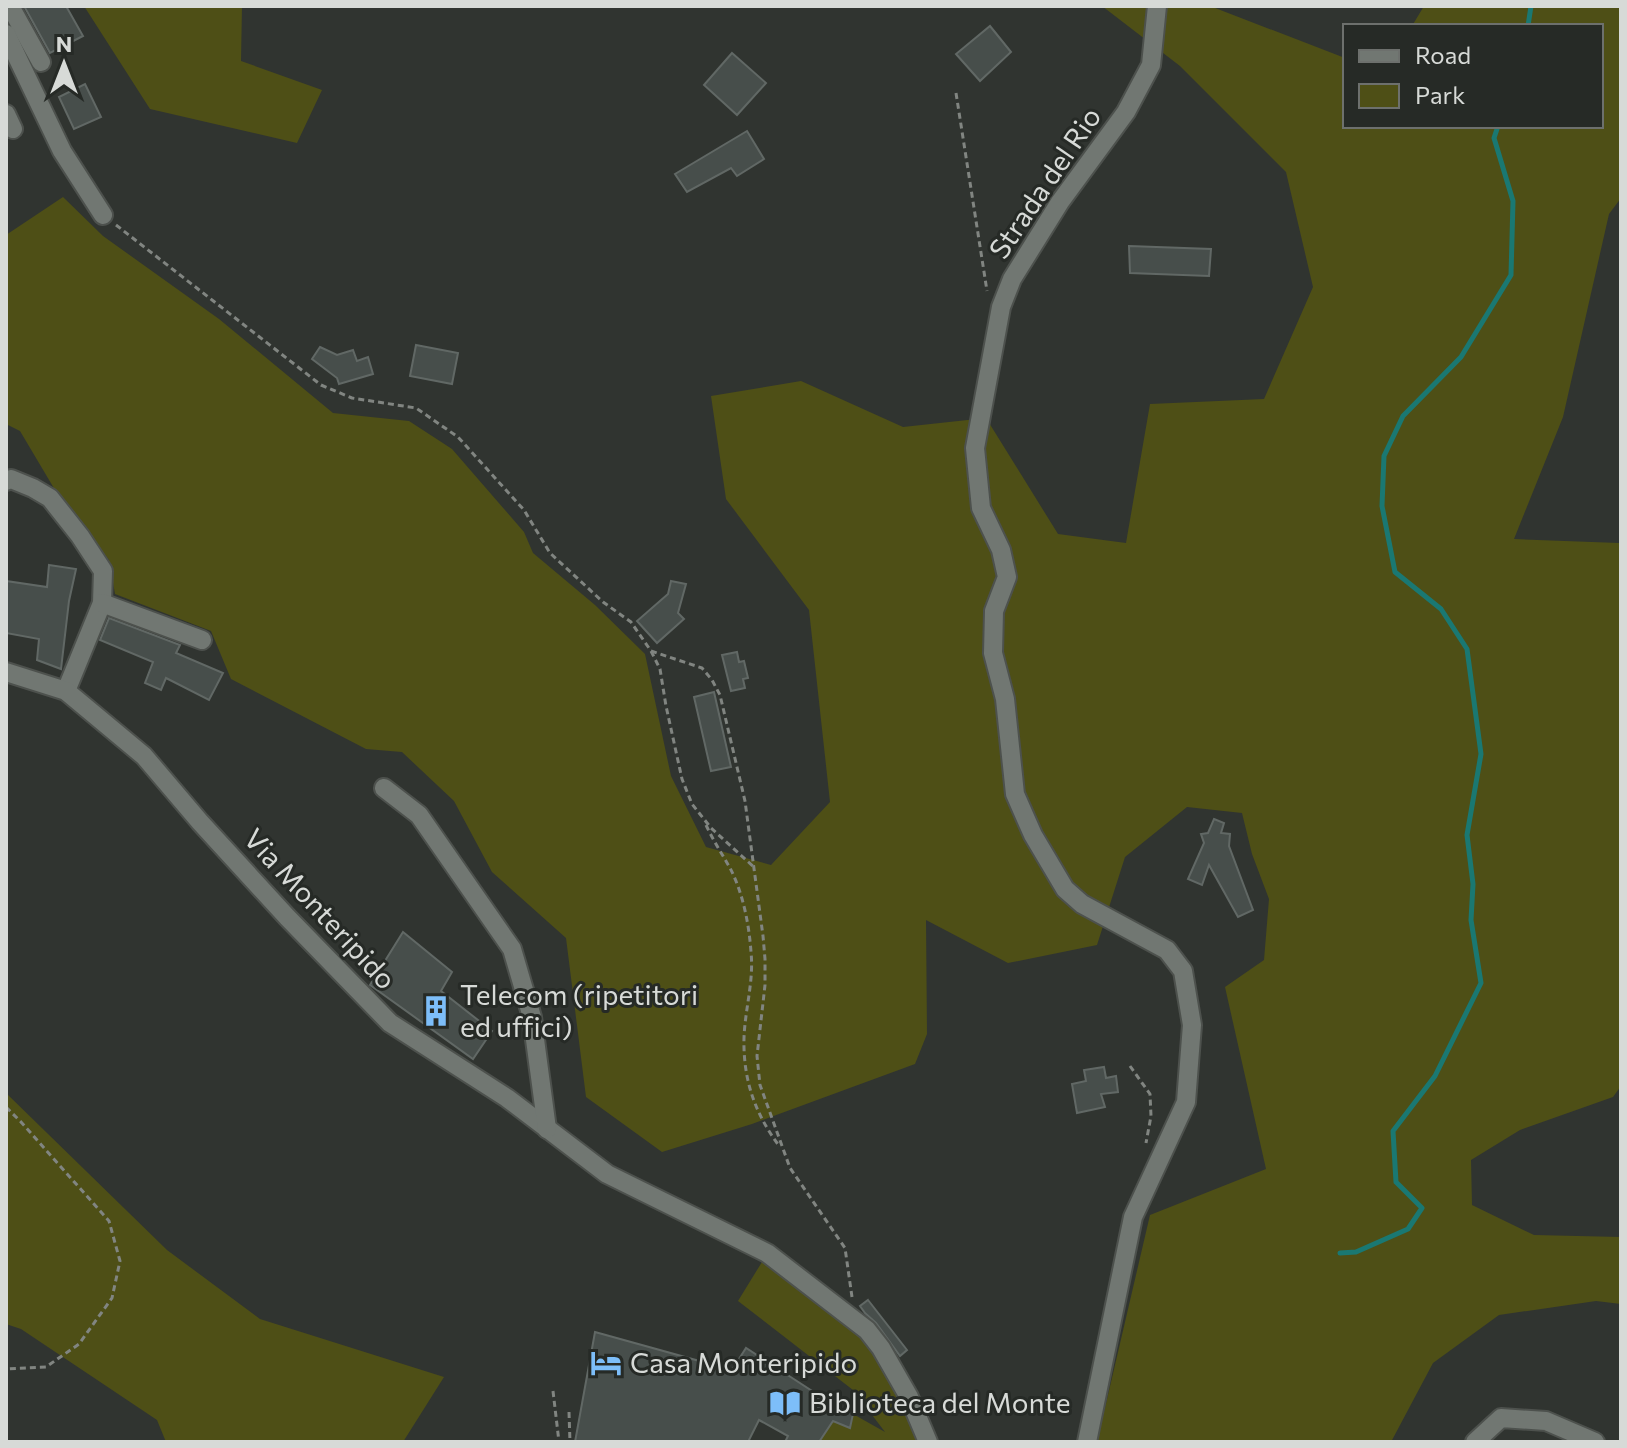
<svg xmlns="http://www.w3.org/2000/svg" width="1627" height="1448" font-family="Commissioner,sans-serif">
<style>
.green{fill:#4e4f16}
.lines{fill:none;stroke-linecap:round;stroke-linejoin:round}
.stream{stroke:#1a7872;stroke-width:5}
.building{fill:#474e4b;stroke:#616865;stroke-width:2}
.minor-casing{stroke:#4d514d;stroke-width:22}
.path{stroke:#818581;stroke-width:3;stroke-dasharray:6 4;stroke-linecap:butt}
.minor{stroke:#717772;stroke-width:18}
.labels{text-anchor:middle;stroke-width:6;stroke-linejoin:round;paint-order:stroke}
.street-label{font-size:28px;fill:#d7dad7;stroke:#262a26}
.poi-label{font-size:28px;fill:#d7dad7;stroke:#262a26;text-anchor:start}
</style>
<rect width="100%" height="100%" fill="#303430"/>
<g class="green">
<path d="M84,6H242L241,61L322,90L297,143L150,109Z"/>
<path d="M1102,6H1210L1345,58V126H1601V26H1412L1424,6H1621V198L1609,214L1563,417L1514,539L1619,543L1621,545V1086L1613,1097L1520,1130L1471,1160L1472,1205L1534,1235L1621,1237V1304L1596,1301L1499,1315L1433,1363L1391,1442H1097L1150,1215L1266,1169L1225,987L1264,960L1269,899L1252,854L1242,813L1187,807L1125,857L1097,945L1008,963L926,920L927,1034L915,1064L752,1124L662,1152L586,1097L566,938L492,872L454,801L402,752L366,749L231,679L211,631L115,594L109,560L55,490L20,431L6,424V235L63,197L103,236L219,319L333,413L409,421L452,449L524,532L533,553L595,605L645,654L671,776L706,847L771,865L830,802L809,610L726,499L711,396L801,381L903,427L986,418L1058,534L1126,543L1150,404L1264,399L1313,287L1286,172L1180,66Z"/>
<path d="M6,1093L167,1250L260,1319L444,1377L403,1442H166L157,1420L21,1329L6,1324Z"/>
<path d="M765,1257L864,1334L924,1442H819L833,1421L850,1428L853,1414L885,1432L853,1390L738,1301Z"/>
</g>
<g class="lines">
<g class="stream">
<path d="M1528,26L1531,6"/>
<path d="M1340,1253L1356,1252L1408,1229L1422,1208L1396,1182L1393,1131L1435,1076L1481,983L1471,920L1473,884L1467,835L1481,754L1467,649L1441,609L1395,572L1382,506L1384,456L1403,416L1461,357L1511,275L1513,201L1494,138L1498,126"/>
</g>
</g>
<g class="building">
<path d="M24,6H66L83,36L50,53Z"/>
<path d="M990,26L1011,52L980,81L956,54Z"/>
<path d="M732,53L766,83L737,115L704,85Z"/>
<path d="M85,84L101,117L74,129L59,97Z"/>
<path d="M747,131L764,159L737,176L731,168L687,192L675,174Z"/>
<path d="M1129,246L1211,249L1209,276L1130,273Z"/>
<path d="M416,345L458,353L452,384L410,376Z"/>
<path d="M320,347L337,355L353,350L357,361L368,357L373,374L339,384L337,378L312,359Z"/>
<path d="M49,565L76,569L69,601L61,669L37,660L39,639L6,633V581L47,587Z"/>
<path d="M671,581L686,584L678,613L684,619L657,643L637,621L668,594Z"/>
<path d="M109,618L180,645L176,653L223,673L209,700L166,678L161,690L145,683L153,662L100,640Z"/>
<path d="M737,652L739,662L744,661L748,678L743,679L745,688L731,691L722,655Z"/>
<path d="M714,692L731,767L711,771L694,697Z"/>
<path d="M1214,819L1224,823L1221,833L1230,834L1229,846L1253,910L1238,917L1209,865L1202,885L1188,879L1204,843L1201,834L1208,833Z"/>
<path d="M403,932L452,972L441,991L492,1031L473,1059L370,985Z"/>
<path d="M1104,1067L1106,1078L1116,1076L1118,1092L1101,1094L1105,1107L1077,1113L1072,1084L1086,1081L1084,1070Z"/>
<path d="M868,1300L907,1350L900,1356L876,1323L865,1313L860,1306Z"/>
<path d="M595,1332L732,1370L746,1348L840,1409L853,1414L850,1428L833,1421L819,1442H785L788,1436L759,1420L748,1442H575Z"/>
</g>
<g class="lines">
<defs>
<g id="minor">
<path d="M10,6L41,62"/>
<path d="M6,34L62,151L103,215"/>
<path d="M6,114L13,129"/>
<path d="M6,481L11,479L33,488L50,498L80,536L103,571L102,603L66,691"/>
<path d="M102,603L202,640"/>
<path d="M6,672L66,691L144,756L200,822L287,917L390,1023L507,1098L607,1174L767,1253L867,1330L881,1348L909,1397L928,1442"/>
<path d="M384,788L419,815L512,949L532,1017L547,1129"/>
<path d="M1087,1442L1133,1217L1186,1102L1192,1025L1183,971L1167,950L1082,904L1065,889L1033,835L1015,794L1005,699L993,653L994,611L1007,577L1001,550L981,508L975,448L1001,307L1012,279L1060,202L1126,112L1151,65L1157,6"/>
<path d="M1475,1442L1501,1418L1546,1421L1595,1442"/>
</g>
</defs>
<use href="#minor" class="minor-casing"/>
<g class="path">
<path d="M956,93L987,291"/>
<path d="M116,225L321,385L352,398L416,408L458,437L524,510L550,553L603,602L631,622L651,651L660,669L666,706L682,779L692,804L711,828L755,868"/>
<path d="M651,651L702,668L712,680L720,695L745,801L763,936L765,959V985L757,1056L760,1085L790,1168L845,1248L852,1297"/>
<path d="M706,825C713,840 722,854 730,868C743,893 749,924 751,952C754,981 745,1009 744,1038C743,1080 755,1114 780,1147"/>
<path d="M1130,1066L1150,1094L1151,1116L1146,1143"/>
<path d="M6,1107L21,1122L109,1221L120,1261L112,1298L79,1344L46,1367L6,1369"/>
<path d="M553,1391L559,1442"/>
<path d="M569,1412L570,1442"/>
</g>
<use href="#minor" class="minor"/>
</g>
<defs>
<symbol id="building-bare" viewBox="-9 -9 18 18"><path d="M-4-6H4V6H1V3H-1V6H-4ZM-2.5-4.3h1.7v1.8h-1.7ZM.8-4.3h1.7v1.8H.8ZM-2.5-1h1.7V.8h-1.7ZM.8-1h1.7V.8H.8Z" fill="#7dbef9" stroke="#262a26" stroke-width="2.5" paint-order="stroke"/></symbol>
<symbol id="hotel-bare" viewBox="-9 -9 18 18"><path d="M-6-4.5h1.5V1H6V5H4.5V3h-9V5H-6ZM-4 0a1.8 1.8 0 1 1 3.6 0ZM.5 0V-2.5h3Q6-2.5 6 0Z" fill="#7dbef9" stroke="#262a26" stroke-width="2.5" paint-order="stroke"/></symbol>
<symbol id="library-bare" viewBox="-9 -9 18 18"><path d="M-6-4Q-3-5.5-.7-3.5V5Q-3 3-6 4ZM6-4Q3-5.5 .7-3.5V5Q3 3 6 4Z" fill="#7dbef9" stroke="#262a26" stroke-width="2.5" paint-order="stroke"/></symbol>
</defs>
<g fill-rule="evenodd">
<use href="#building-bare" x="414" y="989" width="44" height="44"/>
<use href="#hotel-bare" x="584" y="1341" width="44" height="44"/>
<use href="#library-bare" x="763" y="1381" width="44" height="44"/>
</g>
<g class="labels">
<g class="street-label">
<text transform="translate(1045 183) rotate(-56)" y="10">Strada del Rio</text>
<text transform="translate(320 909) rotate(47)" y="10">Via Monteripido</text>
</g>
<g class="poi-label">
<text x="460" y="1005">Telecom (ripetitori<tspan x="460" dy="32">ed uffici)</tspan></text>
<text x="630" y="1373">Casa Monteripido</text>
<text x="809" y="1413">Biblioteca del Monte</text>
</g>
</g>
<rect width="1627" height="1448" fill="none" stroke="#d7dad7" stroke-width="16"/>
<rect x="1343" y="24" width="260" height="104" fill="#262a26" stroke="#6d706d" stroke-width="2"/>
<rect x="1359" y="50" width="40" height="12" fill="#717772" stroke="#6d706d" stroke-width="2"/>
<text x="1415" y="64" font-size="24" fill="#d7dad7">Road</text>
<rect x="1359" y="84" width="40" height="24" fill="#4e4f16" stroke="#6d706d" stroke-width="2"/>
<text x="1415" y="104" font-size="24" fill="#d7dad7">Park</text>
<g transform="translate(64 64)" stroke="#262a26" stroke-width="6" paint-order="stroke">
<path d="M0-6L14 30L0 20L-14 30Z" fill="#d7dad7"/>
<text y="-12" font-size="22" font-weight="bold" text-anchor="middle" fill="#d7dad7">N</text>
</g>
</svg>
